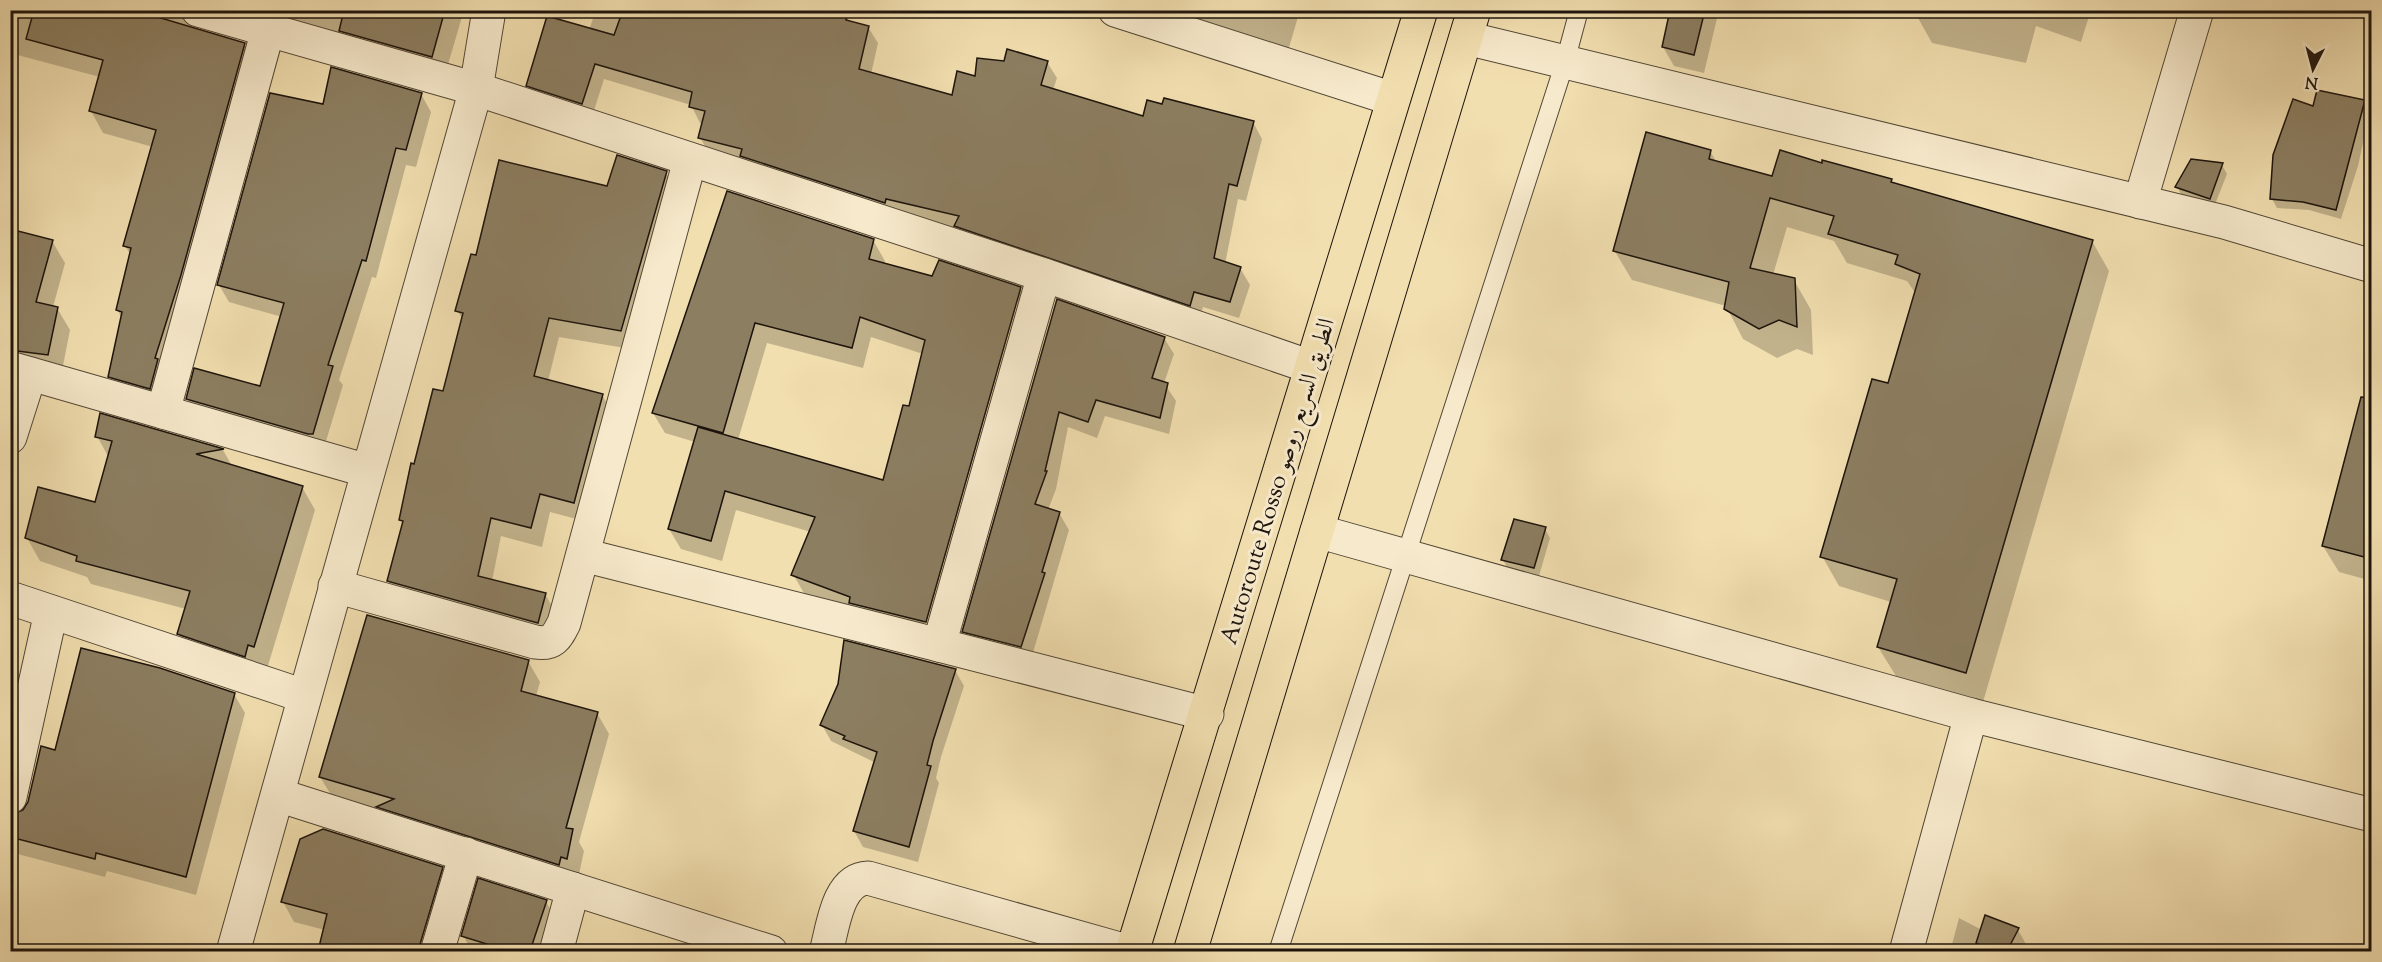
<svg xmlns="http://www.w3.org/2000/svg" width="2382" height="962" font-family="'Sorts Mill Goudy',Amiri,serif">
<style>
.shadow{fill:#0003;fill-rule:evenodd}
.building{fill:#8c7e61;stroke:#1d140c;stroke-width:1.5}
.lines{fill:none;stroke-linecap:round;stroke-linejoin:round}
.lane-casing{stroke:#524735;stroke-width:20}
.street-casing{stroke:#524735;stroke-width:35}
.highway-casing{stroke:#1d140c;stroke-width:35}
.lane{stroke:#f7eacc;stroke-width:18}
.street{stroke:#f7eacc;stroke-width:33}
.highway{stroke:#f2dfb0;stroke-width:33}
.labels{text-anchor:middle;stroke-width:6;stroke-linejoin:round;paint-order:stroke}
.street-label{font-size:24px;fill:#1d140c;stroke:#f7eacc}
</style>
<rect width="100%" height="100%" fill="#f2dfb0"/>
<filter id="stains"><feTurbulence type="fractalNoise" baseFrequency=".00333" numOctaves="4"/><feColorMatrix values="0 0 0 0 .2 0 0 0 0 .09 0 0 0 0 .02 0 0 0 .5 -.17"/></filter>
<radialGradient id="worn" r=".72"><stop offset=".6" stop-color="#630" stop-opacity="0"/><stop offset="1" stop-color="#630" stop-opacity=".3"/></radialGradient>
<g class="shadow">
<path d="M10,10H464L444,78L197,19L192,27L244,44L257,66L162,410L123,399L110,377L122,319L117,309L131,255L125,246L153,147L103,133L91,111L100,77L10,53Z"/>
<path d="M596,10H707L847,17L850,23L868,27L878,43L871,74L953,97L976,78L1005,63L1047,62L1057,78L1053,90L1144,118L1253,122L1262,139L1246,201L1238,199L1225,264L1240,268L1250,285L1239,318L1203,307L1199,321L965,242L958,229L895,215L710,154L700,138L703,124L700,123L691,105L604,79L591,120L538,102L528,86L589,30Z"/>
<path d="M1162,10H1300L1288,51Z"/>
<path d="M1672,10H1719L1704,73L1674,66L1663,47Z"/>
<path d="M1871,10H1895L1894,15Z"/>
<path d="M1919,10H2091L2081,42L2036,26L2026,63L1932,43L1918,18Z"/>
<path d="M421,94L431,112L416,167L406,165L376,278L372,277L339,380L343,385L323,451L198,417L188,399L261,387L282,317L229,302L219,285L324,106Z"/>
<path d="M2364,101L2370,110L2358,166L2341,219L2309,210L2277,208L2272,199L2314,108Z"/>
<path d="M1710,151L1717,163L1773,178L1823,165L1891,180L1893,184L2092,241L2109,271L1983,702L1896,676L1878,647L1891,602L1839,586L1822,556L1889,385L1916,294L1907,281L1847,263L1834,241L1787,227L1773,275L1794,280L1811,310L1813,355L1797,349L1777,358L1743,339L1726,306L1632,280L1614,250Z"/>
<path d="M2222,165L2227,174L2214,207L2182,196L2177,187Z"/>
<path d="M666,173L678,192L631,349L559,337L548,381L602,395L613,414L584,521L550,512L542,547L501,536L492,581L545,594L556,613L549,642L399,600L388,581L404,525L401,519L415,466L444,393L463,320L457,310L477,257L608,188Z"/>
<path d="M728,193L873,240L885,261L884,265L933,277L1020,288L1032,309L937,642L805,595L793,574L811,532L736,510L722,561L681,549L669,529L695,442L665,433L653,413ZM1015,301H1019L925,630L922,629ZM871,337L923,354L910,408L884,482L738,440L767,343L863,368Z"/>
<path d="M10,231L52,241L65,263L53,307L57,308L70,330L61,376L10,366Z"/>
<path d="M1058,301L1164,338L1174,354L1164,383L1176,401L1169,434L1105,416L1097,438L1068,427L1056,489L1048,510L1059,513L1069,530L1030,663L973,648L964,631Z"/>
<path d="M101,415L223,450L232,466L302,487L315,510L267,669L192,657L179,634L186,609L91,584L87,577L40,561L27,538L96,504L109,458L97,436Z"/>
<path d="M2372,456V581L2339,572L2323,546Z"/>
<path d="M1545,529L1550,538L1539,576L1508,569L1503,560Z"/>
<path d="M528,661L540,682L536,696L597,713L609,734L579,842L584,851L578,879L333,798L320,777Z"/>
<path d="M955,670L964,686L941,757L936,778L939,783L918,862L863,847L854,831L876,763L831,741L822,725L840,685Z"/>
<path d="M234,694L245,713L196,895L107,871L105,877L10,852V817L24,811L56,751Z"/>
<path d="M442,868L453,889L434,952H319L325,930L294,922L283,902Z"/>
<path d="M546,902L557,920L552,952H472L463,935Z"/>
<path d="M1959,918L1982,930H2018L2026,944L2023,952H1950Z"/>
<path d="M579,943L609,952H576Z"/>
</g>
<g class="building">
<path d="M34,10H134L245,43L181,275L155,358L158,359L150,389L108,377L122,312L116,310L131,248L123,246L156,130L89,111L103,60L26,39Z"/>
<path d="M344,10H445L432,57L339,31Z"/>
<path d="M623,10H849L846,20L869,26L859,69L952,95L957,71L975,76L977,58L1004,61L1007,49L1048,61L1041,85L1143,116L1147,100L1162,104L1164,98L1254,121L1237,186L1229,184L1214,258L1241,267L1230,302L1194,292L1190,306L954,226L959,216L886,199L885,203L740,156L742,149L698,138L705,111L689,107L692,92L595,64L582,104L526,86L547,16L614,35Z"/>
<path d="M1670,10H1705L1694,55L1662,47Z"/>
<path d="M331,67L422,93L406,150L396,148L366,261L362,260L328,365L333,366L313,434H308L186,399L194,368L260,386L284,303L217,285L270,93L323,104Z"/>
<path d="M2317,90L2365,100L2336,210L2303,202L2270,199L2273,155L2293,99L2313,106Z"/>
<path d="M1646,132L1711,150L1709,159L1772,176L1780,150L1822,163V160L1892,179L1891,182L2093,240L1966,673L1877,647L1897,579L1820,557L1872,379L1888,383L1920,274L1895,264L1898,255L1828,234L1834,216L1770,198L1750,268L1795,278L1797,327L1779,320L1759,329L1724,309L1729,282L1613,251Z"/>
<path d="M617,155L667,171L621,331L549,318L534,376L603,394L574,503L540,494L531,528L491,518L478,576L546,593L538,623L387,581L403,521L399,520L411,463L414,464L433,389L443,391L463,313L455,311L471,254L476,255L499,160L607,186Z"/>
<path d="M2191,159L2223,163L2210,199L2175,187Z"/>
<path d="M727,191L874,239L869,259L932,276L939,260L1021,287L926,622L849,603L850,597L791,575L815,517L725,491L711,541L668,529L698,427L883,480L903,405L909,406L925,340L860,317L852,348L755,323L723,433L652,413Z"/>
<path d="M10,229L53,240L36,302L58,307L48,355L10,350Z"/>
<path d="M1057,299L1165,337L1152,378L1168,383L1160,418L1096,400L1088,422L1059,412L1045,471H1047L1035,504L1060,512L1042,572L1045,573L1021,647L962,632Z"/>
<path d="M2361,397L2372,398V559L2322,546Z"/>
<path d="M100,413L224,449L196,454L303,486L254,647L248,645L245,657L177,634L190,591L76,561L77,556L25,538L38,487L95,502L112,441L95,437Z"/>
<path d="M1514,519L1546,527L1534,568L1501,560Z"/>
<path d="M367,615L529,660L521,691L598,712L566,828L573,829L567,859L561,857L559,865L376,807L394,799L319,777Z"/>
<path d="M844,640L956,669L933,741L927,765L931,766L909,847L853,831L877,752L843,739L845,736L820,725L838,684Z"/>
<path d="M81,648L160,668L235,693L186,877L96,853L95,859L10,837V815L23,810L28,802L41,746L55,750Z"/>
<path d="M323,829L443,867L418,951H318L327,914L281,902L300,839Z"/>
<path d="M478,878L547,900L530,951H509L461,936Z"/>
<path d="M1985,915L2019,928L2007,951H1994L1976,943Z"/>
</g>
<g class="lines">
<defs>
<path id="lane" d="M1278,952L1565,62L1579,10"/>
<g id="street">
<path d="M198,10L476,89L1044,275L1311,367"/>
<path d="M1115,10L1393,99"/>
<path d="M1466,38L2224,222L2372,266"/>
<path d="M2140,202L2197,10"/>
<path d="M1044,275L939,645L1207,714"/>
<path d="M10,368L368,471"/>
<path d="M163,412L268,30"/>
<path d="M10,437L30,374"/>
<path d="M1317,531L1971,715L2372,815"/>
<path d="M583,555L939,645"/>
<path d="M335,586L535,642C553,645 557,637 564,623L690,160"/>
<path d="M10,598L304,696"/>
<path d="M278,795L771,952"/>
<path d="M10,797L51,612"/>
<path d="M233,952L476,89L489,10"/>
<path d="M437,952L466,854"/>
<path d="M556,952L573,889"/>
<path d="M826,952C833,928 837,879 868,878L1130,952"/>
<path d="M1906,952L1971,715"/>
</g>
<g id="highway">
<path d="M1132,952L1421,10"/>
<path d="M1190,952L1474,10"/>
</g>
</defs>
<use href="#lane" class="lane-casing"/>
<use href="#street" class="street-casing"/>
<use href="#highway" class="highway-casing"/>
<use href="#lane" class="lane"/>
<use href="#street" class="street"/>
<use href="#highway" class="highway"/>
</g>
<g class="labels">
<g class="street-label">
<text transform="translate(1277 481) rotate(-73)" y="8">Autoroute Rosso الطريق السريع روصو</text>
</g>
</g>
<rect width="2382" height="962" fill="none" stroke="#f2dfb0" stroke-width="36"/>
<rect x="12" y="12" width="2358" height="938" fill="none" stroke="#1d140c" stroke-width="3"/>
<rect x="18" y="18" width="2346" height="926" fill="none" stroke="#1d140c" stroke-width="1.5"/>
<g transform="translate(2313 69) rotate(186)" stroke="#f7eacc" stroke-width="4.5" paint-order="stroke">
<path d="M0-4.5L10 22L0 15L-10 22Z" fill="#1d140c"/>
<text y="-9" font-size="16" font-weight="bold" text-anchor="middle" fill="#1d140c">N</text>
</g>
<rect width="100%" height="100%" filter="url(#stains)"/>
<rect width="100%" height="100%" fill="url(#worn)"/>
</svg>
